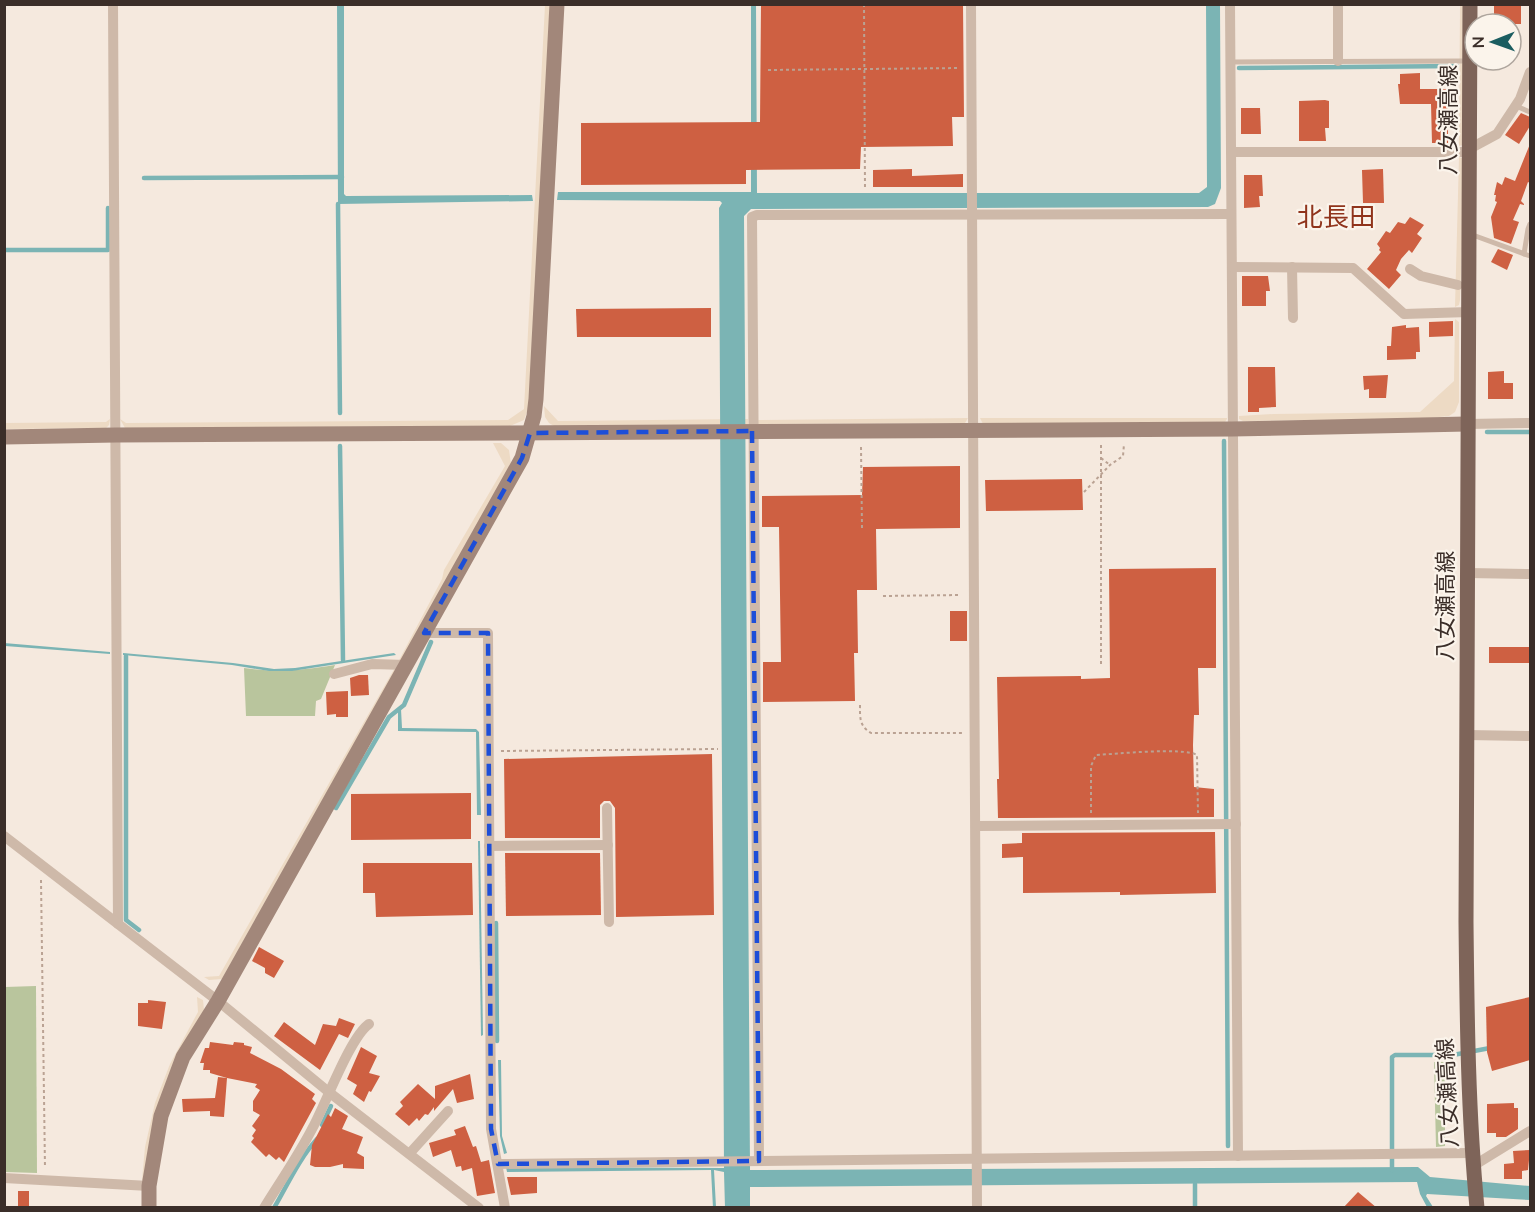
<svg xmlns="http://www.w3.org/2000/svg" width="1535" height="1212" font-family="Mulish,'Noto Sans JP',sans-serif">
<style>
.green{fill:#b9c59d}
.plaza{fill:#eddac4}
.water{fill:#7bb4b4}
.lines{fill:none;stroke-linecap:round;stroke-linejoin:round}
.stream{stroke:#7bb4b4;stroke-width:4.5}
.building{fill:#ce6042}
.path{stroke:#baa293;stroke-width:2;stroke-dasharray:3 3;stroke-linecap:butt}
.lane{stroke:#ceb9a9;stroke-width:5}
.street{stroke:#ceb9a9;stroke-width:10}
.secondary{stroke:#a2877a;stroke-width:15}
.primary{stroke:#7e6459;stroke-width:15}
.marked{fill:none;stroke:#1d4ed8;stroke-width:4.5;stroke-dasharray:12 8;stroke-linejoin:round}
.labels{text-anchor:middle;stroke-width:4.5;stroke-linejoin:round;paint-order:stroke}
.street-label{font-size:22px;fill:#3b2e29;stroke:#fbf4eb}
.quarter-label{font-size:26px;fill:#90341c;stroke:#fbf4eb}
</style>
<rect width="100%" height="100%" fill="#f5e9de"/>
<g class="green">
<path d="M335,665L321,699L316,701L315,716H246L244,668C278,673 302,670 335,665Z"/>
<path d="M36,986L37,1173L5,1172V987Z"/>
<path d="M1434,1062H1451L1445,1082V1146L1436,1147Z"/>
</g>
<g class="plaza">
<path d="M1465,4L1463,145L1459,146L1460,5Z"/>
<path d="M545,5H550L529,407L524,420L510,426L125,428L120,419L126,423L508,420L524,409Z"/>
<path d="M1459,157L1462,158L1464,187L1460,300L1459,305L1455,307Z"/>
<path d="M1455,319L1459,322V402L1455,412L1449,416L1421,419L1243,421L1239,419V416L1274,414L1420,412L1454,381Z"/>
<path d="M544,406L558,421L748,419V425L554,426L549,423L545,417Z"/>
<path d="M968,418L965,423L758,424L756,420Z"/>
<path d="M980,418H1227V419L1225,422L983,424Z"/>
<path d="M110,419L109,425L106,428L5,429L4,423L106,422Z"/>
<path d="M493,443H501L509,450L511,464L222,979L209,980L204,977L219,976L397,664L442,579L444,570L505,466Z"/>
<path d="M197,997L203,1000L204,1010L145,1180H142L145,1147L155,1103L170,1064L198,1012Z"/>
</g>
<g class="water">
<path d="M756,4L757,193H1199L1207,187L1206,5H1220L1221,188L1215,204L1208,207L751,209L744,216L750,1170L1418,1167L1430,1177L1530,1186V1200L1427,1194L1426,1196L1433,1207H1427L1420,1194L1417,1182L750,1187V1207L725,1208L724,1172L714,1170L716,1207L713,1208L711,1170L507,1172L506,1167L724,1168L719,208L722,203L720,201L557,200L558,192H751V5Z"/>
<path d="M337,5H344V194L346,196L532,195L533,201L338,204Z"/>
<path d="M4,643L110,652V654L5,646Z"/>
<path d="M123,653L233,663L274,669L295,668L394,653L396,655L292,671H269L232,665L123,655Z"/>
<path d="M401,709L402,728L476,729L479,732L481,815H477L476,732L398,731V710Z"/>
<path d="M478,841H480L483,1035L481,1036Z"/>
<path d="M498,1060H501L502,1136L507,1153L504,1154L500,1136Z"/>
</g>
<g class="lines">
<g class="stream">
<path d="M1239,68L1457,66"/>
<path d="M144,178L342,177"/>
<path d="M338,204L340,413"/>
<path d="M4,250H108V208"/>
<path d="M1487,432H1530"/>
<path d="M1224,441L1228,1146"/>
<path d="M340,446L343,660"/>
<path d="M126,656V920L139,930"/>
<path d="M336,808L389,717L404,705L431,642"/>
<path d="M496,923L497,1041"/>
<path d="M322,1125L331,1106"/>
<path d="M1392,1170V1057L1395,1055H1453L1490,1048"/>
<path d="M1195,1184V1208"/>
<path d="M274,1208C288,1184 299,1159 317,1139"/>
</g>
</g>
<g class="building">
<path d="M761,4H963L964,117H952L953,146L861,147L860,169L746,170V184L581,185V123L760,122Z"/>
<rect x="1494" y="4" width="27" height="20"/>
<path d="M1420,73V89H1454V103L1448,104V143H1432L1431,104H1400L1398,84H1400V74Z"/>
<path d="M1325,100L1329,101V128H1325L1326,141H1299V101Z"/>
<path d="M1241,108H1260L1261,134H1241Z"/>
<path d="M1521,113L1530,117V126L1519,144L1505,135Z"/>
<path d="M1530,144V183L1528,182L1521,201L1524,204V205L1520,204L1513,220L1519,222L1511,244L1494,238L1491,217L1497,202L1495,201L1496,195H1494L1497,182L1502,185L1505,177L1515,181Z"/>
<path d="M912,169V176L963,174V187H873V170Z"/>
<path d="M1383,169L1384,203H1363L1362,170Z"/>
<path d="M1244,175H1262L1263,196H1259L1260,207L1244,208Z"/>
<path d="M1410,217L1424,225L1417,234L1422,238L1412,253L1409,250L1401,259L1396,270L1401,275L1389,289L1367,269L1381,252L1379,250L1380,248L1377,244L1386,231L1390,233L1398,222L1405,224Z"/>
<path d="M1498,249L1513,255L1507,270L1491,262Z"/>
<path d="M1242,276H1268L1270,291H1266V306H1242Z"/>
<path d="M711,308V337H577L576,309Z"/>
<path d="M1453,321V336L1429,337V322Z"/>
<path d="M1406,325V328L1419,327L1420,352H1416V359L1387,360V346H1391L1392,327Z"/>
<path d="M1248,367H1275L1276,407L1259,408V412H1248Z"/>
<path d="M1504,371V383H1513V399H1488V372Z"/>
<path d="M1388,375L1386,398H1369V389L1364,390L1363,376Z"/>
<path d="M960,466V528L876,529L877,590H857L858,653H854L855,701L763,702V662H781L779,527H762V496L862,495L863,467Z"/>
<path d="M1082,479L1083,510L986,511L985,480Z"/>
<path d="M1216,568V668H1198L1199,715H1194L1193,745L1194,787L1214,789V817L998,818L997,779H999L997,677L1081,676V679L1110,678L1109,569Z"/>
<rect x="950" y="611" width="17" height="30"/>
<rect x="1489" y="647" width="41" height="16"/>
<path d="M359,675H368L369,695L351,696L350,678Z"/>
<path d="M348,691V717H336V714L327,715L326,692Z"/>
<path d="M712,754L714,915L616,917L615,808L610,801H604L600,805V838H505L504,759Z"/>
<path d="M471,793V839L351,840V794Z"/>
<path d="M1215,832L1216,893L1120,895V892L1023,893V857L1002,858V844L1022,843V833Z"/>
<path d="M505,853H600L601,915L506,916Z"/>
<path d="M363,863H472L473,915L376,917L375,893H363Z"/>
<path d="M259,947L284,961L274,978L265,973V968L252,961Z"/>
<path d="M1530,997V1060L1492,1071L1487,1052L1486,1007Z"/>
<path d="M148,1000L166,1002L162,1029L138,1026V1003H148Z"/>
<path d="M339,1018L355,1024L348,1038L339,1034L320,1070L274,1036L284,1022L315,1045L323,1024L336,1026Z"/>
<path d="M210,1042L233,1045L234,1042L244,1043V1045L252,1047L250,1053L281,1069L315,1094L312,1099L316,1103L284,1162L279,1157L276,1160L269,1154L266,1157L251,1142L254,1138L252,1136L256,1130L252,1126L260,1115L253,1111V1101L260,1090L255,1087L257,1084L227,1078L210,1073V1070H203L204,1063H200L205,1048H209Z"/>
<path d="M361,1047L377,1056L369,1073L380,1076L371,1092L369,1091L364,1102L353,1094L357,1085L347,1079Z"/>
<path d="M470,1074L474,1099L457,1103L453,1089L434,1111V1107L428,1115L425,1114L419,1121L417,1118L409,1126L395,1114L403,1106L400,1102L418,1084L435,1099V1086Z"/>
<path d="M218,1077L227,1078L224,1117L210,1116V1111L183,1112L182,1099L215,1098Z"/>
<path d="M1514,1103V1108H1518V1129L1506,1137H1496V1133H1487V1104Z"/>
<path d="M335,1108L348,1116L342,1129L363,1137L357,1153L364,1157V1169L343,1168V1164L330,1167H315L310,1165L312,1145L328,1114L331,1117Z"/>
<path d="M465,1126L473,1147L476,1146L481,1162L489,1160L495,1193L477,1196L472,1168L462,1171L461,1166L456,1167L451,1150L433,1157L429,1143L456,1135L454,1130Z"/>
<path d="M1530,1150L1528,1170L1522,1171V1179H1504V1164L1514,1163L1513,1151Z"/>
<path d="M507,1177H537V1193L511,1195Z"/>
<rect x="18" y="1191" width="11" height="17"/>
<path d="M1358,1192L1377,1208H1343Z"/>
</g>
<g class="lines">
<g class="path">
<path d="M864,4L865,190"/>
<path d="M768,70L960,68"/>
<path d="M861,447L862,528"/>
<path d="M1101,458L1110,465"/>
<path d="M1084,492L1110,465L1123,456L1124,444"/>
<path d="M883,596L961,595"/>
<path d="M1101,664V444"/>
<path d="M860,705C860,717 859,726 871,733H964"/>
<path d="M501,751L718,749"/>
<path d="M1091,813V766L1096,755C1115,754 1184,747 1197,755L1198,813"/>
<path d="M41,880L45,1168"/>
</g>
<g class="lane">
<path d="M1231,62L1462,61"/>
<path d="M1516,106L1530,112"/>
<path d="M1470,234L1530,256"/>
<path d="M1524,254L1528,229L1530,224"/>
</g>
<g class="street">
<path d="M113,4L118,924"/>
<path d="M971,4L977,1208"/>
<path d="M1230,4L1238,1156"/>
<path d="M1338,4V61"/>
<path d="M1471,148L1497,134L1520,99L1530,72"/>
<path d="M1231,152H1471"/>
<path d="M1232,267L1353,268L1404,314L1469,312"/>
<path d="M1292,267L1293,318"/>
<path d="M1410,269L1421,276L1458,285"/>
<path d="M1467,424L1530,423"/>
<path d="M1468,573L1530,574"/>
<path d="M424,633H488L491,1129L505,1208"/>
<path d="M334,674L372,664L406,665"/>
<path d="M1467,735L1530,736"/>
<path d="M607,808L609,922"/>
<path d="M977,826L1236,824"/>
<path d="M4,836L218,1001L330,1093L479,1208"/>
<path d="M489,846L608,845"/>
<path d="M410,1153L448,1111"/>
<path d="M759,1161L752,217L757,215L1231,214"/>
<path d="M498,1164L1472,1153"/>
<path d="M1473,1166L1530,1131"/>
<path d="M4,1178L149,1186"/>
<path d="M264,1208C280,1182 298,1156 312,1129C325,1106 350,1037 369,1024"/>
</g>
<g class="secondary">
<path d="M4,437L116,435L1232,429L1467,424"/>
<path d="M149,1208V1186L161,1116L183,1057L218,1001L522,458L534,416L536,399L557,4"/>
</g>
<path class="primary" d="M1470,4L1466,922C1467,1018 1468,1113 1477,1208"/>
</g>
<path class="marked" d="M752,431L759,1161L498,1164L491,1129L488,633H424L522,458L530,433Z"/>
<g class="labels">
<g class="street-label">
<text transform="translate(1448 120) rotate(-90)" y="8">八女瀬高線</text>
<text transform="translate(1445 606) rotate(-90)" y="8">八女瀬高線</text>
<text transform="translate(1447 1093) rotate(-93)" y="8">八女瀬高線</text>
</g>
<g class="quarter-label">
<text x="1336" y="226">北長田</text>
</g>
</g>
<rect width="1535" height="1212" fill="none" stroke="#3b2e29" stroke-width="12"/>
<g transform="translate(1493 42) rotate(269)"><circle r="28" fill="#fbf4eb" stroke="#aea59d" stroke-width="1.5"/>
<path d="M0-4.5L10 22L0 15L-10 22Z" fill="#1b5d60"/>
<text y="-9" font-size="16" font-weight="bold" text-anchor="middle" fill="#3b2e29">N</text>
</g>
</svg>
